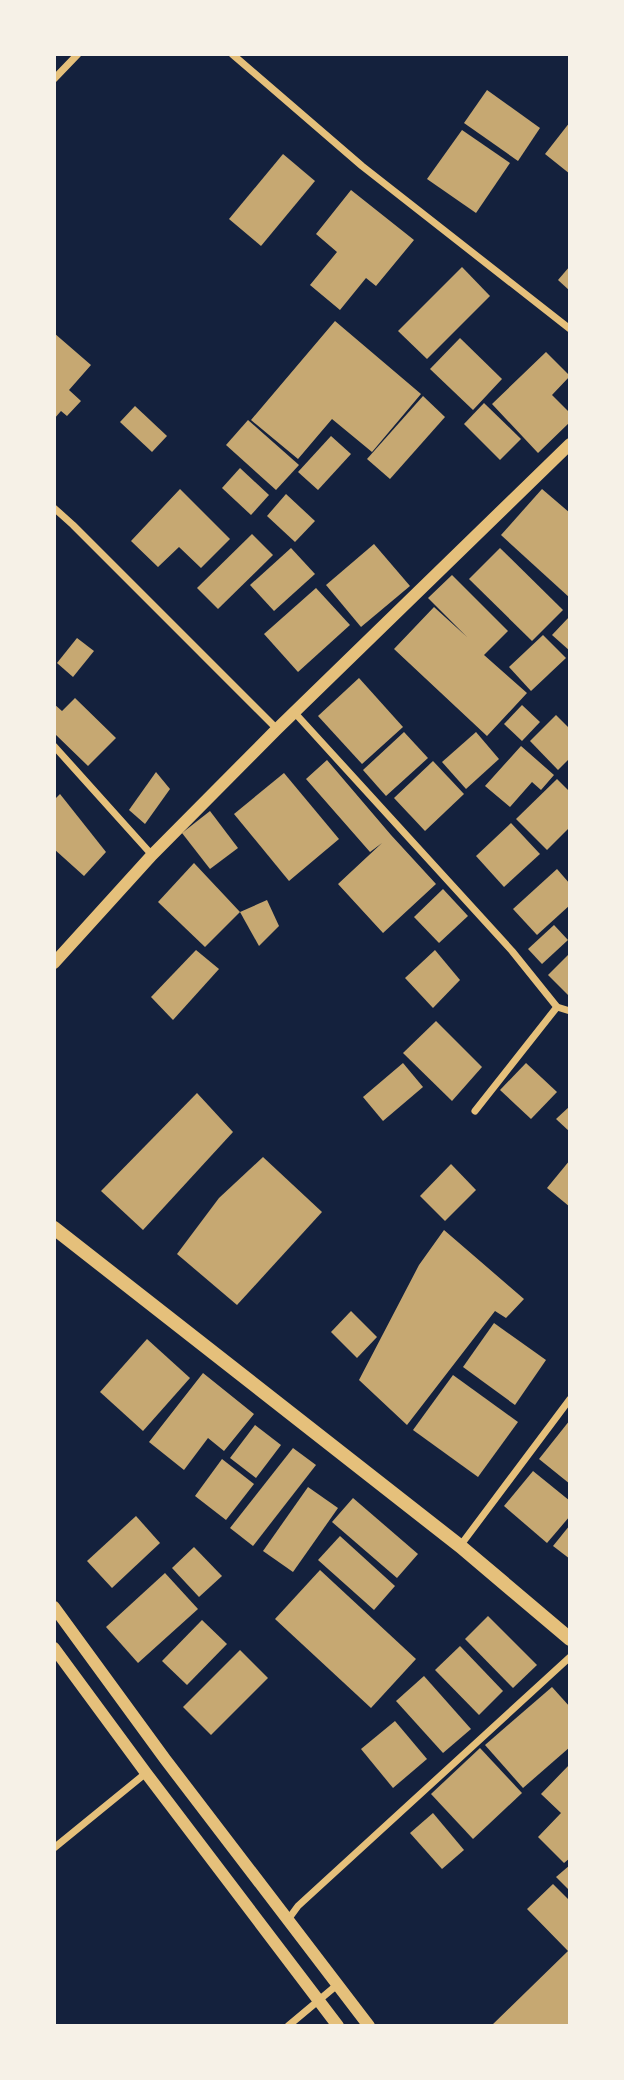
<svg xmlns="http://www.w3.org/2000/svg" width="624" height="2080" font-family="Signika,sans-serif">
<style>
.building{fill:#c6a872}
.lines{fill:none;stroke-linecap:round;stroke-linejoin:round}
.minor{stroke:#e5c07b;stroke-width:7}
.tertiary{stroke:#e5c07b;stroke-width:12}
.secondary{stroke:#e5c07b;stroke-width:14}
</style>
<rect width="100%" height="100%" fill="#14213d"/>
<g class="building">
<path d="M487,90L540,128L518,161L464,123Z"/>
<path d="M570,122V174L545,154Z"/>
<path d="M462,130L510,163L476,213L427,179Z"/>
<path d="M283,154L315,181L261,246L229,219Z"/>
<path d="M351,190L414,240L376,286L366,278L340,310L310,285L337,252L316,234Z"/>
<path d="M570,266V291L558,280Z"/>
<path d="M462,267L490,296L427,359L398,331Z"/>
<path d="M335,321L421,394L372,452L332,419L298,459L251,420Z"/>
<path d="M54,333L91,365L69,390L81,401L67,416L61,411L54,419Z"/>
<path d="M460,338L502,379L473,410L430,369Z"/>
<path d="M546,352L570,376L552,395L570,413V422L538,453L492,404Z"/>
<path d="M423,396L445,417L390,479L367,459Z"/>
<path d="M484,403L521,439L500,460L464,424Z"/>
<path d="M135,406L167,436L152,452L120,422Z"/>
<path d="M248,420L299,465L276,490L226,445Z"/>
<path d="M331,436L351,454L318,490L298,472Z"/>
<path d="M240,468L269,495L251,515L222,488Z"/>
<path d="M180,489L230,539L201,568L179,547L158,567L131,541Z"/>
<path d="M542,489L570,513V598L501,535Z"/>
<path d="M286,494L315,521L295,542L267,516Z"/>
<path d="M252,534L273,555L218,609L197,588Z"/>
<path d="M374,544L410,586L361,627L326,585Z"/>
<path d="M291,548L315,574L274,611L250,585Z"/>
<path d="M500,548L563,610L532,641L469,579Z"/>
<path d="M452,575L508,631L484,655L527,693L487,736L394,649L434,607L467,637L428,598Z"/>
<path d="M316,588L350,625L298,672L264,634Z"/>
<path d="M570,616V651L552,635Z"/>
<path d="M543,635L566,658L531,691L509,667Z"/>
<path d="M77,638L94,651L73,677L57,663Z"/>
<path d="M359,678L403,727L362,764L318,716Z"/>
<path d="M75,698L116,738L88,766L54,733V704L62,711Z"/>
<path d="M522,705L540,722L522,741L504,724Z"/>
<path d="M556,715L570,729V758L558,770L530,741Z"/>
<path d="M404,732L428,758L386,796L363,770Z"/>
<path d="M476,732L499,759L466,789L442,762Z"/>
<path d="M521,746L554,775L541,790L532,782L510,807L485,786Z"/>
<path d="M327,760L391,835L436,884L383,933L338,884L382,843L370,852L306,779Z"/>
<path d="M433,761L464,794L425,831L394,798Z"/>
<path d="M156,772L170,789L145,824L129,810Z"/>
<path d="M284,773L339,839L289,881L234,814Z"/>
<path d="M557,779L570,792V827L547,850L516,819Z"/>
<path d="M60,794L106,852L84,876L54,849V800Z"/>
<path d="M210,811L238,848L210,869L182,833Z"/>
<path d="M511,823L540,854L504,887L476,856Z"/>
<path d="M194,863L240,912L205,947L158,902Z"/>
<path d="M557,869L570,884V905L537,935L513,909Z"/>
<path d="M443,889L468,916L439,943L414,917Z"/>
<path d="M267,900L279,926L259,946L240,912Z"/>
<path d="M554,925L568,940L542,964L528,949Z"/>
<path d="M196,950L219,969L173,1020L151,997Z"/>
<path d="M435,950L460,980L433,1008L405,978Z"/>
<path d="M570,953V997L548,975Z"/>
<path d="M436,1021L482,1067L452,1101L403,1053Z"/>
<path d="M403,1063L423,1087L383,1121L363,1097Z"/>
<path d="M526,1063L557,1092L531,1119L500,1090Z"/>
<path d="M197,1093L233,1132L143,1230L101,1191Z"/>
<path d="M570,1106V1132L556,1119Z"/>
<path d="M263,1157L322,1212L237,1305L177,1254L219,1198Z"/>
<path d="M570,1160V1207L547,1188Z"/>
<path d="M451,1164L476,1190L445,1221L420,1196Z"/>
<path d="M444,1230L524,1299L506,1318L495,1311L407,1425L359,1380L419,1265Z"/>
<path d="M351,1311L377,1337L357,1358L331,1332Z"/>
<path d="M494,1323L546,1360L515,1405L463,1367Z"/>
<path d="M147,1339L190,1378L143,1431L100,1392Z"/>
<path d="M203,1373L254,1414L224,1451L208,1438L184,1470L149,1442Z"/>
<path d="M453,1375L518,1422L478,1477L413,1430Z"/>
<path d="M570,1420V1484L539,1459Z"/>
<path d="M255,1425L281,1445L256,1478L230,1458Z"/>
<path d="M293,1448L316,1465L253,1546L230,1528Z"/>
<path d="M222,1459L254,1484L226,1520L195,1496Z"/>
<path d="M533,1471L570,1501V1516L547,1543L504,1506Z"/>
<path d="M308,1487L338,1508L293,1572L263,1551Z"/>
<path d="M353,1498L418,1554L397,1578L332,1522Z"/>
<path d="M136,1516L160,1543L112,1588L87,1561Z"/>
<path d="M570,1525V1559L553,1546Z"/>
<path d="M340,1536L395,1586L374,1610L318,1560Z"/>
<path d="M194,1547L222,1576L199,1597L172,1568Z"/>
<path d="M320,1570L416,1659L371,1708L275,1619Z"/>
<path d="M165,1573L198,1609L138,1663L106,1627Z"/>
<path d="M488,1616L537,1665L513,1688L465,1639Z"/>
<path d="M202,1620L227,1644L187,1685L162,1661Z"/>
<path d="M460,1646L503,1691L479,1715L435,1670Z"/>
<path d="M240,1650L268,1678L211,1735L183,1707Z"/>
<path d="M424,1676L471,1729L443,1753L396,1701Z"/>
<path d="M552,1687L570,1707V1747L523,1788L485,1745Z"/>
<path d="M395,1721L427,1759L393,1788L361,1749Z"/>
<path d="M480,1748L522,1793L473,1839L431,1794Z"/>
<path d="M570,1764V1858L564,1863L538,1837L561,1813L541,1794Z"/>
<path d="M433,1813L464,1850L442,1869L410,1833Z"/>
<path d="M570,1865V1891L556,1877Z"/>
<path d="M553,1884L570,1901V2026H491L568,1951L527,1909Z"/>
</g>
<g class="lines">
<g class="minor">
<path d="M232,54L362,166L570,329"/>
<path d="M54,79L78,54"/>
<path d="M54,508L73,525L277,729"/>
<path d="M294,712L512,951L557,1007L570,1011"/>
<path d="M54,746L152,855"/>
<path d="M475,1111L557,1007"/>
<path d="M460,1546L570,1399"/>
<path d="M54,1848L146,1773"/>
<path d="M287,1921L298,1906L570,1657"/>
<path d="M288,2026L337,1985"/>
</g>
<g class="tertiary">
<path d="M54,963L152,855L277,729L570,444"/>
<path d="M54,1607L165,1759L369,2026"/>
<path d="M54,1648L146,1773L338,2026"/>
</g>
<path class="secondary" d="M54,1228L460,1546L570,1639"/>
</g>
<rect width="624" height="2080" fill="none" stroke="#f6f1e7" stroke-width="112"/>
</svg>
